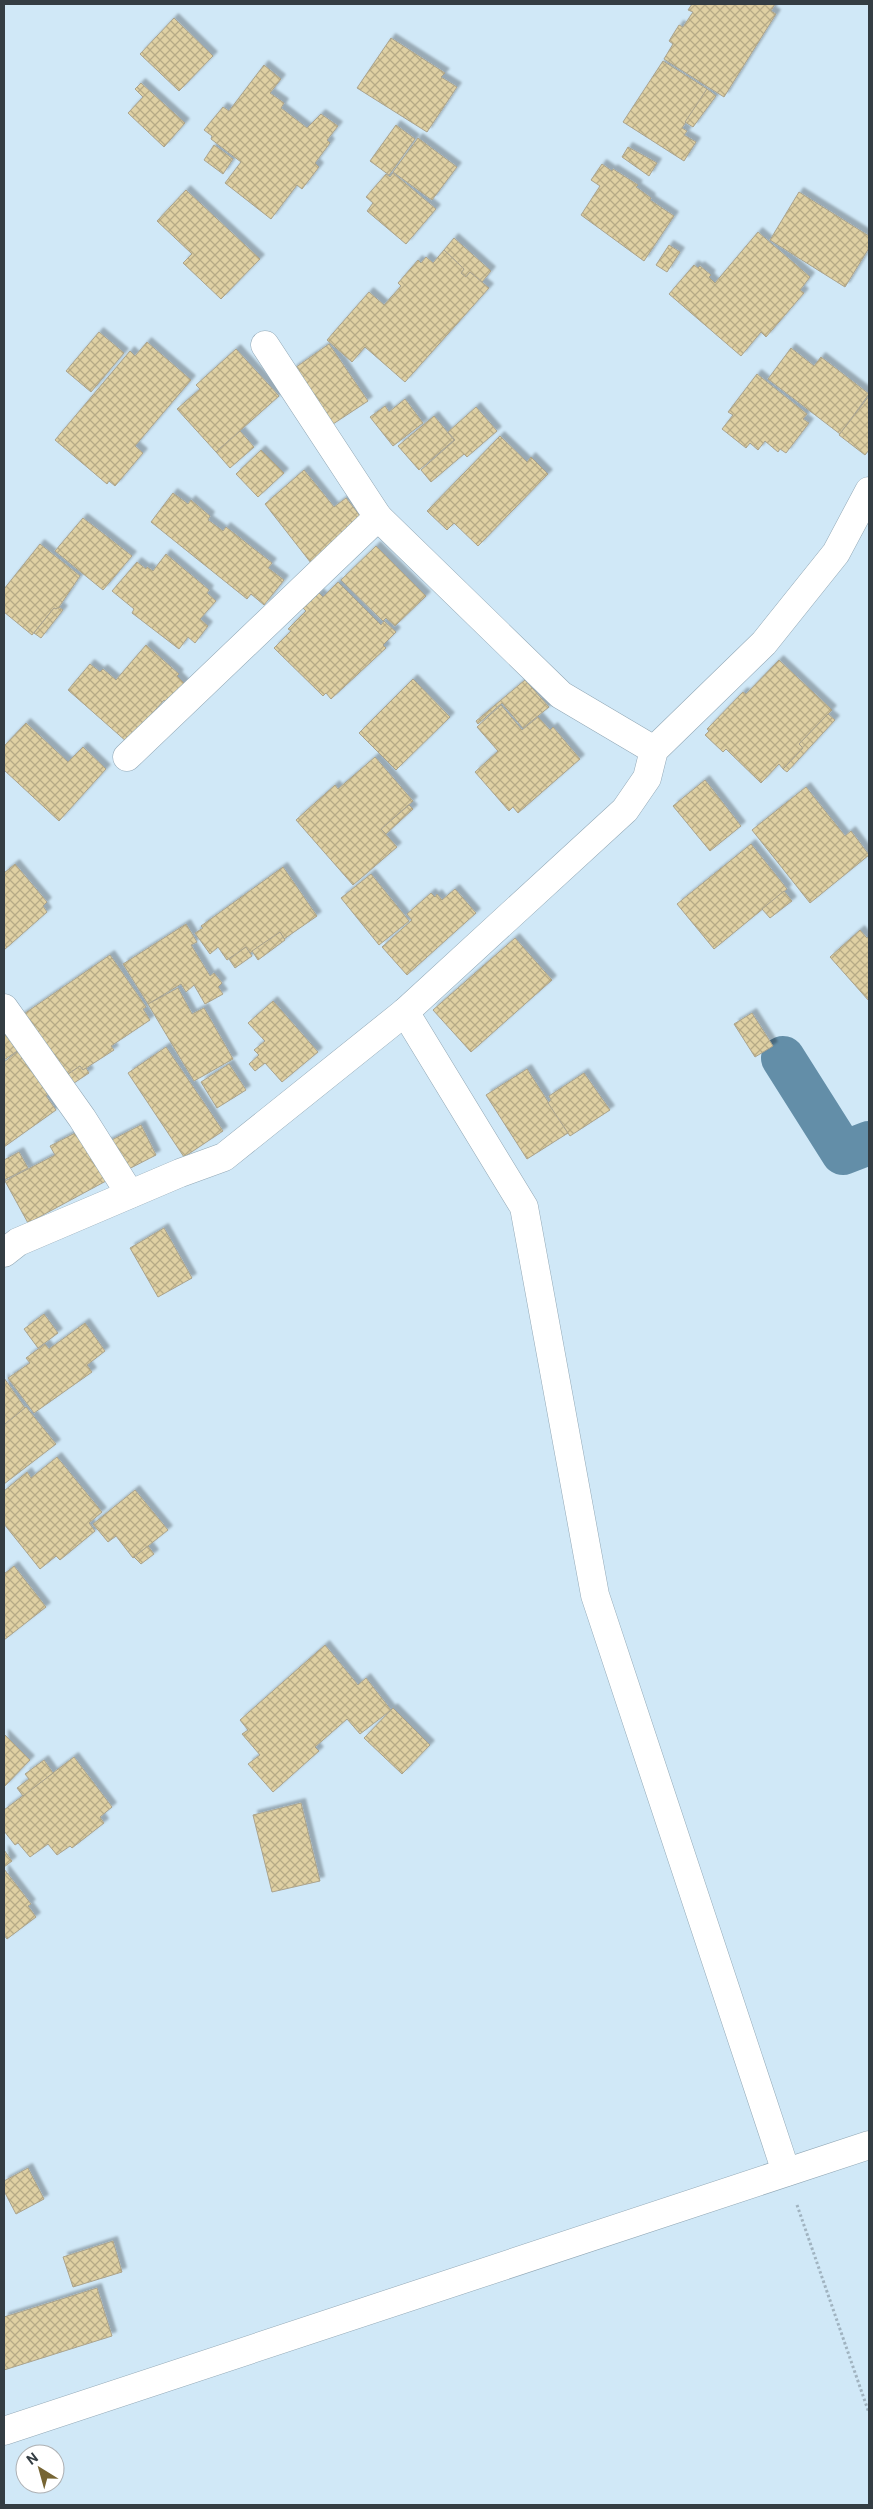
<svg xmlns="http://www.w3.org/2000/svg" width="873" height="2509" font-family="Roboto,sans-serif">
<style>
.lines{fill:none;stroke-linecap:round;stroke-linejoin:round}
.canal{stroke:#638ea8;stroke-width:44}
.building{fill:url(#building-cross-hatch);stroke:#aaa38d;filter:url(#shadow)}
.minor-casing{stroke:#92a8b6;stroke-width:29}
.path{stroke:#a0b3c0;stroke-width:3;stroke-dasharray:2.5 2.5;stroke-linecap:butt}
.minor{stroke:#fff;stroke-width:28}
</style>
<defs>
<pattern id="building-cross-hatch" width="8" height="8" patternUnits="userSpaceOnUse" patternTransform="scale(1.25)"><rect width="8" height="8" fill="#dfd0a3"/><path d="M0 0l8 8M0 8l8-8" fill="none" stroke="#b6aa86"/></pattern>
<filter id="shadow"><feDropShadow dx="4.5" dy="-4.5" stdDeviation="1" flood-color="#0004"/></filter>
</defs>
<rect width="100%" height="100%" fill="#d0e8f7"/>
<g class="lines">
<path class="canal" d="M783,1058L843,1153L869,1143"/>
</g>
<g class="building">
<path d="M692,4H775L771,11L776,14L724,97L664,59L673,44L669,41L679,25L683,27L693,12L688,10Z"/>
<path d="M174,18L213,56L179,91L140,54Z"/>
<path d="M391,38L445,73L441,77L457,87L427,132L357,88Z"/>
<path d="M663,61L707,89L682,128L687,131L684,135L696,142L684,161L623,122Z"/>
<path d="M264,65L281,79L270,93L284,103L281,108L307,128L321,114L338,126L327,140L330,143L315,163L319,167L302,189L297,185L271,219L225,183L241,162L211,139L212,136L204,130L223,107L229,111Z"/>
<path d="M141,83L185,123L164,147L128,113L143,97L135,89Z"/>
<path d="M707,89L716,96L693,127L685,122Z"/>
<path d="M396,125L415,139L389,175L370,161Z"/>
<path d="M418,138L457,167L432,200L393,172Z"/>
<path d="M214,145L233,159L223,174L204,160Z"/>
<path d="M628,147L657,163L649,176L622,157Z"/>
<path d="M602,164L612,171L613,169L638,185L636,187L651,198L650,200L674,216L644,261L581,215L600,186L591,180Z"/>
<path d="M393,173L436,209L406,244L367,211L373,203L366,197L386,174L390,177Z"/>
<path d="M186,190L260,259L221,299L183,263L192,254L157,221Z"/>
<path d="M799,192L869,236V248L845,287L770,240Z"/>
<path d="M758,232L810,277L800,290L804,293L766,337L761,332L741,356L669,294L694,265L698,268L700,266L711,275L709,277L715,283Z"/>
<path d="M454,238L491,271L482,282L470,272L466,277L461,273L464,269L444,250Z"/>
<path d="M669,245L680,252L667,272L656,265Z"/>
<path d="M444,250L464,269L461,273L466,277L470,272L489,288L405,382L365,347L352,362L327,340L369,292L384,305L401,286L398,283L418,260L421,263L426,257L433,263Z"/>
<path d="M99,332L124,353L91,392L66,371Z"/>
<path d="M147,342L191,380L135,446L143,453L115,486L109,481L107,484L55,440L130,351L135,356Z"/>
<path d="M329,344L368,401L330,426L292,370Z"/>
<path d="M791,348L814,366L821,357L869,394L840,434L768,379Z"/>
<path d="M236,349L279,396L216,452L177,409L200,389L196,385Z"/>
<path d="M757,374L807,414L803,419L809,423L786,453L780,449L778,452L765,441L758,450L750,443L746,448L722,429L733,415L728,412Z"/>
<path d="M869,396V450L865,455L839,435Z"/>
<path d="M405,399L423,423L393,446L370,417L385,406L389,412Z"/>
<path d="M476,407L497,431L467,457L464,454L431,482L421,470L455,440L448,432Z"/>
<path d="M434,416L454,440L419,470L398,446Z"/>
<path d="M240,431L254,447L230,468L216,452Z"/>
<path d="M500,436L527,462L531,457L548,474L478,546L454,523L447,530L427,511Z"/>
<path d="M261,450L284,473L258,497L236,474Z"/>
<path d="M304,470L334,507L346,498L364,521L311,563L265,504Z"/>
<path d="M173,493L188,504L191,500L210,516L208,520L223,531L226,527L272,563L268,568L284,580L264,605L251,594L247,599L151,522Z"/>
<path d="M83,518L132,556L103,590L55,551Z"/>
<path d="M40,544L80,576L59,607L56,609L54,608L32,635L4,612V589Z"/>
<path d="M376,546L426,596L395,626L386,618L383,621L341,580Z"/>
<path d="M166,554L209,590L207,593L216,601L200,619L208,626L195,643L188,637L179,649L132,613L134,609L112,591L137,562L146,569L147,567L153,571Z"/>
<path d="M338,582L381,625L384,621L396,632L383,645L386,648L331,699L326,693L323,696L274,648L291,631L288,629L306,611L303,608L319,593L323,597Z"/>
<path d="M59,607L63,610L41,638L34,633L54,608L56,609Z"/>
<path d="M146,645L179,674L177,676L185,684L168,703L164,700L127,742L68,690L90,664L100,672L103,669L116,680Z"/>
<path d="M779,660L832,710L799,744L803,748L783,769L779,764L761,783L726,749L723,752L705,735L709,731L707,729L743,692L746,694Z"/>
<path d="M413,679L450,717L396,770L359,733Z"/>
<path d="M525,680L549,707L523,728L502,703L478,724L476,721Z"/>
<path d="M501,705L522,730L538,717L550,730L553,727L580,759L518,813L513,807L509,811L475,772L498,751L477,727Z"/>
<path d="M828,714L835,720L787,772L783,769L803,748L799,744Z"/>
<path d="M26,723L68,762L83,747L106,769L59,821L4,770V746Z"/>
<path d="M375,757L413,801L381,829L397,847L353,885L296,820L335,785L338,789Z"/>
<path d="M705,780L741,826L710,851L673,806Z"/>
<path d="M806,787L845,836L851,831L869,855L810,903L752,830Z"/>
<path d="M409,805L413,809L386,834L381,829Z"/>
<path d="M751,844L787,889L714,949L677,904Z"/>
<path d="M15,864L47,902L43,906L47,912L4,950V873Z"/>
<path d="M283,867L317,916L284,939L280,932L250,953L246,947L227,960L218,947L210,954L195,933L203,928L201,926Z"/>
<path d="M371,874L409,921L379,945L341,898Z"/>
<path d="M455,889L476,913L407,975L382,947L412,920L407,914L431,893L435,897L437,894L442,900Z"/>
<path d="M784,891L792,901L770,918L762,909Z"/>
<path d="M186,924L197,942L191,945L210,976L214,973L222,983L218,987L223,994L205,1004L194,985L186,992L181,984L148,1004L123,964Z"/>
<path d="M860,930L867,938L869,936V1001L830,957Z"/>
<path d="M280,932L285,940L258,960L252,951Z"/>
<path d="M515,938L552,980L471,1052L433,1010Z"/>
<path d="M246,947L252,956L235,968L229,959Z"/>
<path d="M110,955L146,1007L143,1009L150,1020L111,1046L114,1050L83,1070L80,1066L60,1079L18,1018Z"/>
<path d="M178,988L192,1014L204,1008L233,1059L194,1081L148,1004Z"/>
<path d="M273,1001L318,1052L282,1082L265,1063L255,1071L249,1064L259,1055L254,1050L265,1041L248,1023Z"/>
<path d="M752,1013L773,1046L755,1057L734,1024Z"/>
<path d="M4,1020L23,1047L4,1060Z"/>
<path d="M166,1047L223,1131L184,1157L128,1073Z"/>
<path d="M22,1048L53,1091L46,1096L56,1110L4,1147V1062Z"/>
<path d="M229,1064L246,1090L217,1108L201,1082Z"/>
<path d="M80,1066L83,1070L86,1068L89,1073L68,1087L61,1079Z"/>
<path d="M527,1069L568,1133L527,1159L486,1095Z"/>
<path d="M584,1073L610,1110L570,1136L548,1103L551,1100L549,1096Z"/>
<path d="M141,1125L156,1155L119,1174L104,1144Z"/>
<path d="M79,1131L106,1181L28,1223L5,1181L55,1155L50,1146Z"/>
<path d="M19,1152L28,1168L4,1180V1160Z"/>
<path d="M164,1228L192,1278L158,1297L130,1248Z"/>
<path d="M44,1314L58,1333L38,1348L24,1329Z"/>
<path d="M85,1323L105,1351L87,1365L92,1372L34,1413L8,1378L30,1363L26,1358L45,1344L49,1349Z"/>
<path d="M4,1378L25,1408L5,1424L4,1422Z"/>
<path d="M26,1407L56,1444L4,1484V1425Z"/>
<path d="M57,1457L102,1512L89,1523L95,1531L60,1560L56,1556L40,1569L4,1524V1491L27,1472L31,1478Z"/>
<path d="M135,1490L168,1530L133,1558L116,1536L108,1542L93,1524Z"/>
<path d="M148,1546L154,1554L141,1564L134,1557Z"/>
<path d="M14,1566L46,1607L4,1640V1574Z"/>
<path d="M325,1645L358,1685L366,1678L391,1710L360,1734L347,1719L315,1747L319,1751L273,1792L248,1764L260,1755L242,1734L248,1730L240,1720Z"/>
<path d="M393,1708L430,1745L402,1774L364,1738Z"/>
<path d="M4,1734L30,1760L4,1787Z"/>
<path d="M74,1757L112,1807L100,1817L104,1823L72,1848L70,1846L57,1855L48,1844L30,1857L18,1843L15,1845L4,1831V1810Z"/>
<path d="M44,1760L53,1773L23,1796L17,1788L29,1779L25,1774Z"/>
<path d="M301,1803L320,1881L272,1892L253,1815Z"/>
<path d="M4,1850L12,1861L4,1867Z"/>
<path d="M4,1869L31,1904L28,1906L36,1917L7,1939L4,1935Z"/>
<path d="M28,2168L44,2199L16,2214L4,2191V2181Z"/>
<path d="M113,2241L122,2272L73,2287L63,2257Z"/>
<path d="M97,2288L112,2336L4,2370V2317Z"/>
</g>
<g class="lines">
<defs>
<g id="minor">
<path d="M265,345L378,517L561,695L654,750"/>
<path d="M127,757L378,517"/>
<path d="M4,1008L82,1118L130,1194"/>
<path d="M405,1012L524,1207L595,1595L786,2172"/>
<path d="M4,1253L18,1242L180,1173L224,1157L405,1012L625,810L647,778L654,750L764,643L836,553L869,491"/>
<path d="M4,2431L869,2145"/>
</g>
</defs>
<use href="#minor" class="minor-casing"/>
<path class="path" d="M797,2205L869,2413"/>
<use href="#minor" class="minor"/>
</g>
<rect width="873" height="2509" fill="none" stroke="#343d43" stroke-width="10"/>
<g transform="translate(40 2469) rotate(323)"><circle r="24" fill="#ffffff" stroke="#aeb1b4"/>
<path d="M0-4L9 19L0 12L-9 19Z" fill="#766533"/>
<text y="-8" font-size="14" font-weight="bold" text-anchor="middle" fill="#343d43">N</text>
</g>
</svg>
